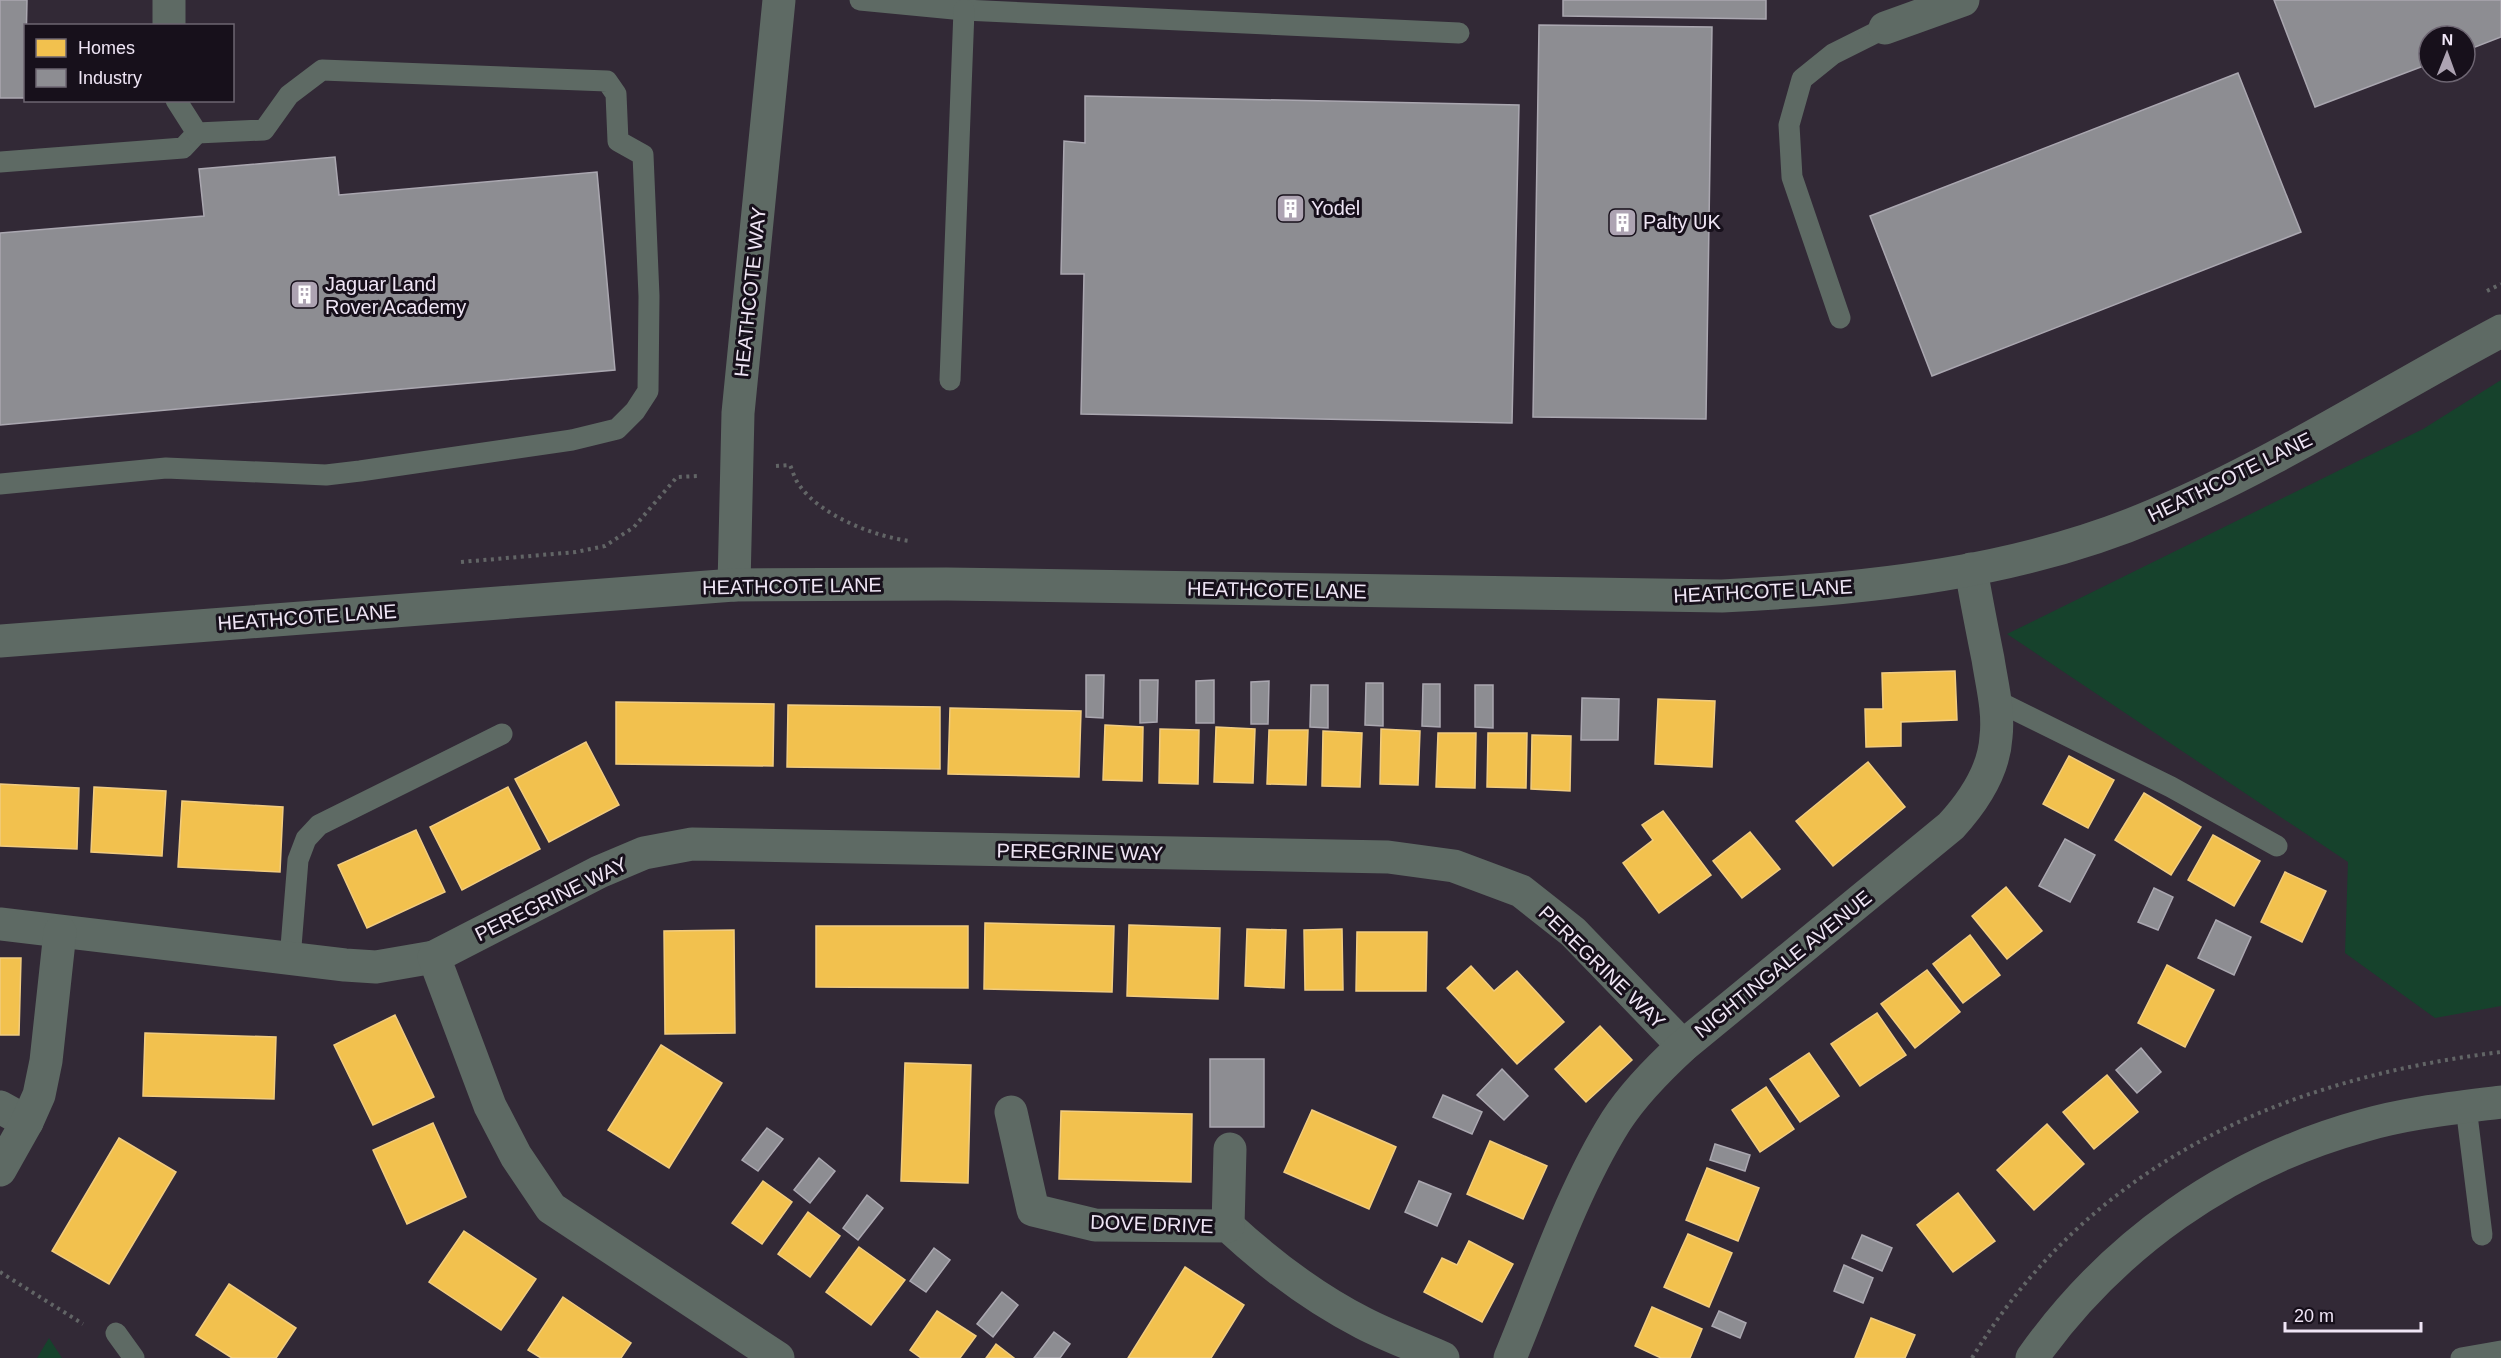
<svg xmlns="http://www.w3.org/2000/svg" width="2501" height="1358" font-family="Helvetica,sans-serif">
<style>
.green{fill:#16422c}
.homes{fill:#f2c14e;stroke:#f1cc80;stroke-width:1.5}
.industry{fill:#8d8d92;stroke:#aaa7b0;stroke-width:1.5}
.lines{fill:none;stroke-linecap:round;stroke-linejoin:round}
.path{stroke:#626566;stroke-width:4;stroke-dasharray:3 4.5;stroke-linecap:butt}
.service{stroke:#5e6a64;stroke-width:21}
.minor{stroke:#5e6a64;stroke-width:33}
.tertiary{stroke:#5e6a64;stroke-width:33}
.labels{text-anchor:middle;stroke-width:6;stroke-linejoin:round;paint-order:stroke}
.poi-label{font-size:20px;fill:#efe5f5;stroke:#17101b;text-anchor:start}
.street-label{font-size:20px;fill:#efe5f5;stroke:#17101b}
</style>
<rect width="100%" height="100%" fill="#322936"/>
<g class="green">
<path d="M2501,380V1006L2435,1018L2345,953L2348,862L2007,634L2423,429Z"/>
<path d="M49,1338L62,1358H37Z"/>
</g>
<g class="homes">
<path d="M1955,671L1957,720L1901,722V746L1866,747L1865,709H1883L1882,673Z"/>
<path d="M1658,699L1715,701L1712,767L1655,764Z"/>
<path d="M616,702L774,704L773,766L616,764Z"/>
<path d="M788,705L940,707V769L787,767Z"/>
<path d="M950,708L1081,711L1079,777L948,774Z"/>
<path d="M1105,725L1143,727L1142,781L1103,780Z"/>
<path d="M1216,727L1255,729L1253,783L1214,782Z"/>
<path d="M1160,729L1199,730L1198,784L1159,783Z"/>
<path d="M1381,729L1420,731L1418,785L1380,784Z"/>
<path d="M1269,730H1308L1306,785L1267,784Z"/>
<path d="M1323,731L1362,733L1360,787L1322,786Z"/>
<path d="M1438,733H1476L1475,788L1436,787Z"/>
<path d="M1488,733H1527L1526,788L1487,787Z"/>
<path d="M1532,735L1571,736L1570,791L1531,789Z"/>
<path d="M586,742L619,805L549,842L515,779Z"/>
<path d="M2069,756L2114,780L2088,828L2043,804Z"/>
<path d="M1868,762L1905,807L1833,866L1796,821Z"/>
<path d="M0,784L79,788L77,849L0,846Z"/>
<path d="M94,787L166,791L162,856L91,852Z"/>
<path d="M508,787L540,849L462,890L430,827Z"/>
<path d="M2144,793L2201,827L2171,875L2115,840Z"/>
<path d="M182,801L283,807L280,872L178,867Z"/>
<path d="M1663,811L1711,875L1659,913L1623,863L1653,840L1642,825Z"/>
<path d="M416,830L445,892L367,928L338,865Z"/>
<path d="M1750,832L1780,869L1742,898L1713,861Z"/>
<path d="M2213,835L2260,861L2234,906L2188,880Z"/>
<path d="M2285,872L2326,891L2302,942L2261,922Z"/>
<path d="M2006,887L2042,931L2007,959L1972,916Z"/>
<path d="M985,923L1114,926L1112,992L984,989Z"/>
<path d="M1129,925L1220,928L1218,999L1127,996Z"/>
<path d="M816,926H968V988L816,987Z"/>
<path d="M1247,929L1286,930L1284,988L1245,986Z"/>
<path d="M1342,929L1343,990H1305L1304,930Z"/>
<path d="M734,930L735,1033L665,1034L664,931Z"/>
<path d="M1357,932H1427L1426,991H1356Z"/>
<path d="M1970,935L2000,975L1963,1003L1933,964Z"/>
<path d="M0,958H21L19,1035H0Z"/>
<path d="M2167,965L2214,990L2185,1047L2138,1023Z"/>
<path d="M1471,966L1494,991L1517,971L1564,1022L1517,1064L1447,988Z"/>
<path d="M1927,970L1960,1012L1915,1048L1881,1004Z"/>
<path d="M1877,1013L1906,1055L1860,1086L1831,1044Z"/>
<path d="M395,1015L434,1097L373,1125L334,1045Z"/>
<path d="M1600,1026L1632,1060L1586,1102L1555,1069Z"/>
<path d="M145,1033L276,1037L274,1099L143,1096Z"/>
<path d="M661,1045L722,1083L669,1168L608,1130Z"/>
<path d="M1809,1053L1839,1096L1800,1122L1770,1079Z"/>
<path d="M905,1063L971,1065L968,1183L901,1181Z"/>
<path d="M2107,1075L2138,1112L2094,1149L2063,1112Z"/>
<path d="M1766,1087L1794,1129L1760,1152L1732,1110Z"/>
<path d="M1312,1110L1396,1147L1369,1209L1284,1172Z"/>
<path d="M1061,1111L1192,1114L1191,1182L1059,1179Z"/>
<path d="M433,1123L466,1197L407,1224L373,1150Z"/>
<path d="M2047,1124L2084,1164L2034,1210L1997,1170Z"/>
<path d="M119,1138L176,1172L109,1284L52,1251Z"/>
<path d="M1490,1141L1547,1166L1523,1219L1467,1194Z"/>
<path d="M1707,1168L1759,1188L1738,1241L1686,1220Z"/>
<path d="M763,1181L792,1202L762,1244L732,1223Z"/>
<path d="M1958,1193L1995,1241L1953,1272L1917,1225Z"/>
<path d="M808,1212L840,1236L810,1277L778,1254Z"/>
<path d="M464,1231L536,1279L501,1330L429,1282Z"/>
<path d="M1688,1234L1732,1253L1709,1307L1664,1287Z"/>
<path d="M1469,1241L1513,1264L1482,1322L1424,1292L1442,1258L1457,1265Z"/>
<path d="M859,1247L905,1280L871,1325L826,1292Z"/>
<path d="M1185,1267L1244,1305L1211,1358H1128Z"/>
<path d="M229,1284L296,1328L276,1358H232L196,1335Z"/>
<path d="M563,1297L631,1343L621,1358H541L528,1350Z"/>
<path d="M1652,1307L1702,1329L1690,1358H1661L1635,1346Z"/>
<path d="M937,1311L976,1336L960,1358H921L910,1350Z"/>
<path d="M1871,1318L1915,1335L1905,1358H1855Z"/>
<path d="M996,1344L1014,1358H986Z"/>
</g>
<g class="industry">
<path d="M0,0H27L25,98H0Z"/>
<path d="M1563,0H1766V19L1563,16Z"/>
<path d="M2274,0H2501V37L2465,51V36H2429V64L2315,107Z"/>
<path d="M1539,25L1712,27L1706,419L1533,417Z"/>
<path d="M2238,73L2301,232L1932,376L1870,216Z"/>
<path d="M1085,96L1519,105L1512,423L1081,414L1084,274H1061L1064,141L1085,143Z"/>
<path d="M335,157L339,195L597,172L615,370L0,425V233L204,216L199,169Z"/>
<path d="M1086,675H1104L1103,718L1086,717Z"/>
<path d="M1140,680H1158L1157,722L1140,723Z"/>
<path d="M1214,680V723H1196V681Z"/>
<path d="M1269,681L1268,724H1251V682Z"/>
<path d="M1366,683H1383V726L1365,725Z"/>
<path d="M1423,684H1440V727L1422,726Z"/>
<path d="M1311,685H1328V728L1310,727Z"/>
<path d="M1475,685H1493V728L1475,727Z"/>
<path d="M1582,698L1619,699L1618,740H1581Z"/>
<path d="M2065,839L2095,855L2070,902L2039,886Z"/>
<path d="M2154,888L2173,897L2158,930L2138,922Z"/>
<path d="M2216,920L2251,937L2234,975L2198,958Z"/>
<path d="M2141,1048L2161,1072L2137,1093L2116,1070Z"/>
<rect x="1210" y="1059" width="54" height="68"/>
<path d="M1502,1069L1528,1096L1504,1120L1477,1095Z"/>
<path d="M1443,1095L1482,1112L1472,1134L1433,1117Z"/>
<path d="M767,1128L783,1139L758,1171L742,1160Z"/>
<path d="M1715,1144L1750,1155L1745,1171L1710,1160Z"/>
<path d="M819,1158L835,1171L810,1203L794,1190Z"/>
<path d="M1419,1181L1451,1194L1437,1226L1405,1212Z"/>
<path d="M867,1195L883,1208L858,1240L843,1228Z"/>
<path d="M1862,1235L1892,1248L1882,1271L1852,1258Z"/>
<path d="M934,1248L950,1260L926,1292L910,1281Z"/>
<path d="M1844,1265L1873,1278L1863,1303L1834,1291Z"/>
<path d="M1002,1292L1018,1305L993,1337L977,1324Z"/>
<path d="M1719,1311L1746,1323L1740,1338L1712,1326Z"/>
<path d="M1054,1332L1070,1344L1060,1358H1034Z"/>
</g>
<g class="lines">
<g class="path">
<path d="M2487,291L2501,284"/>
<path d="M776,466L790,465C793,472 795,480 800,486C821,516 876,537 910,541"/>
<path d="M461,562L576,552L605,546L634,527L677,477L697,476"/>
<path d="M0,1272L83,1324"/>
<path d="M1972,1358C2091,1163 2281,1079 2501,1052"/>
</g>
<g class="service">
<path d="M860,0L964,10L1459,33"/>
<path d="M0,162L183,148L197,133"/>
<path d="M1840,318L1792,177L1789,125L1802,79L1833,54L1885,28"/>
<path d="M950,380L964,10"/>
<path d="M0,484L166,468L326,475L360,471L572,440L617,429L635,411L648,391L649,296L643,155L618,141L616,94L607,81L322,70L289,95L264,130L197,133L176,100"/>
<path d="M1995,700L2171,787L2277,846"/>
<path d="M290,959L298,860L306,839L319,825L502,734"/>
<path d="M2466,1107L2482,1235"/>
<path d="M116,1333L134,1358"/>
<path d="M2461,1358L2501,1351"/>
</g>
<g class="minor">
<path d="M169,26V0"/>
<path d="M1885,28L1963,0"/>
<path d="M734,585L738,413L779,0"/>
<path d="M0,924L345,965L376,967L434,957"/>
<path d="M0,1107L27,1122"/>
<path d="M1011,1112L1033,1210L1095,1225L1228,1226C1268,1263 1314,1298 1363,1323C1388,1336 1416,1346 1443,1358"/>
<path d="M0,1170L27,1122L39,1095L46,1061L60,932"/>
<path d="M1228,1226L1230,1149"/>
<path d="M778,1358L551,1208L516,1156L490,1106L434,957L599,872L644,853L692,844L1388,857L1454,866L1521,891L1573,932L1683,1046"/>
<path d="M1510,1358C1542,1281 1572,1191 1616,1121C1634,1093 1658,1069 1683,1046L1951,826C1973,802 1994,771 1996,737C1999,711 1992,685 1988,659C1982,629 1976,599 1971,569"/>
<path d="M2032,1358C2112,1245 2228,1163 2362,1126C2407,1113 2454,1108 2501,1102"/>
</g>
<path class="tertiary" d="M0,641L734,585L947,584L1722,596C1869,589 2020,573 2157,514C2277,463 2386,392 2501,331"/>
</g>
<defs>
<symbol id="building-square" viewBox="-11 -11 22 22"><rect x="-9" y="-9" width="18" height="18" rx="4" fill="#ada3b2" stroke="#17101b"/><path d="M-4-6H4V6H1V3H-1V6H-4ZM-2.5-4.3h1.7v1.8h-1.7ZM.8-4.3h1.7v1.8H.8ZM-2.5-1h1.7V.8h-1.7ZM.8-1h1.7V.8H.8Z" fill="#fff"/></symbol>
</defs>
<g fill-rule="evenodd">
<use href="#building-square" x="1274" y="192" width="33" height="33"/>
<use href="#building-square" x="1606" y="206" width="33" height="33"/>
<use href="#building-square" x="288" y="278" width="33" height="33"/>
</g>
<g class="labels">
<g class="poi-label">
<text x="1311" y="215">Yodel</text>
<text x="1643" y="229">Palty UK</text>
<text x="325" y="291">Jaguar Land<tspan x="325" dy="23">Rover Academy</tspan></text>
</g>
<g class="street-label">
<text transform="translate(750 292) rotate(-84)" y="7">HEATHCOTE WAY</text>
<text transform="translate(2230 477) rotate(-26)" y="7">HEATHCOTE LANE</text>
<text transform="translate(792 586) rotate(-1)" y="7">HEATHCOTE LANE</text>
<text transform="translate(1277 590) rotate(1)" y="7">HEATHCOTE LANE</text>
<text transform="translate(1763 591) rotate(-3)" y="7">HEATHCOTE LANE</text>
<text transform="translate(307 617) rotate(-4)" y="7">HEATHCOTE LANE</text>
<text transform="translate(1080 852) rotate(1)" y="7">PEREGRINE WAY</text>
<text transform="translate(551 899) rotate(-26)" y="7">PEREGRINE WAY</text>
<text transform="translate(1783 964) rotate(-39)" y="7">NIGHTINGALE AVENUE</text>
<text transform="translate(1602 967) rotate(44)" y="7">PEREGRINE WAY</text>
<text transform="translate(1152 1224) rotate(2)" y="7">DOVE DRIVE</text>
</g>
</g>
<rect x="24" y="24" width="210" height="78" fill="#17101b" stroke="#6d6572" stroke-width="1.5"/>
<rect x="36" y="39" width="30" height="18" fill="#f2c14e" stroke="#6d6572" stroke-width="1.5"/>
<text x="78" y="54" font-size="18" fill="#efe5f5">Homes</text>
<rect x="36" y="69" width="30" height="18" fill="#8d8d92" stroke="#6d6572" stroke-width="1.5"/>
<text x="78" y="84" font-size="18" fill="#efe5f5">Industry</text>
<g transform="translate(2447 54) rotate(1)"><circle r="28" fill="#17101b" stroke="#6d6572" stroke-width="1.5"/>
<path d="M0-4.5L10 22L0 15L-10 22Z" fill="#ada3b2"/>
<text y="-9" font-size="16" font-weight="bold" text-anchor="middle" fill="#efe5f5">N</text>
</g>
<path d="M2285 1322v9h136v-9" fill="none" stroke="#efe5f5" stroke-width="3"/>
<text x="2294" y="1322" font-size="18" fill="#efe5f5" stroke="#17101b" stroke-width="4.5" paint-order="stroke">20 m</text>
</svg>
